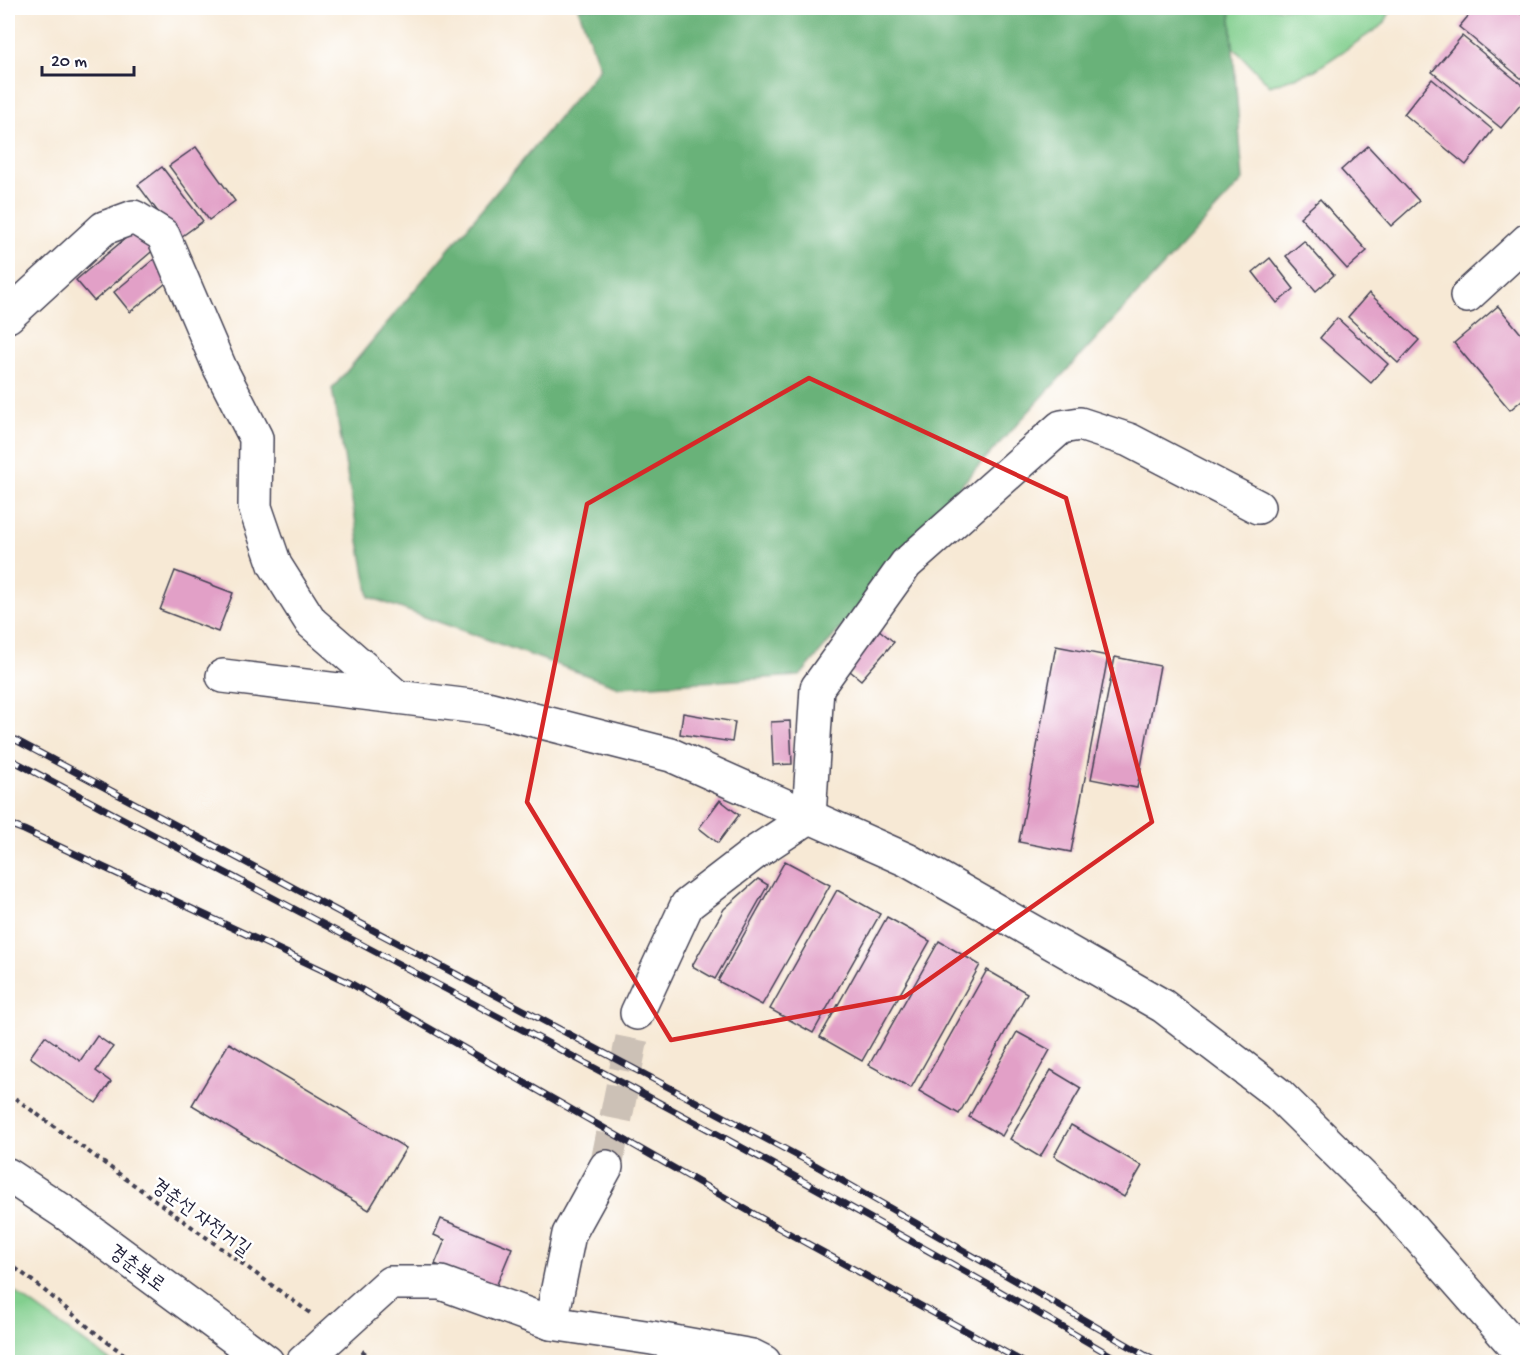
<svg xmlns="http://www.w3.org/2000/svg" width="1535" height="1370" font-family="'Gochi Hand','Poor Story',sans-serif">
<style>
.green{fill:#82cf8e;stroke:#527864;stroke-width:1.5}
.forest{fill:#69b279;stroke:#466a5a;stroke-width:1.5}
.building{fill:#e2a0c7}
.lines{fill:none;stroke-linecap:round;stroke-linejoin:round}
.minor-tunnel{stroke:#ccc1b6;stroke-width:33;stroke-dasharray:33 16;stroke-linecap:butt}
.minor-casing{stroke:#424052;stroke-width:36}
.path{stroke:#424052;stroke-width:4;stroke-dasharray:4.5 4.5;stroke-linecap:butt}
.minor{stroke:#fff;stroke-width:33}
.rail-casing{stroke:#22223b;stroke-width:7}
.rail{stroke:#fff;stroke-width:4.5;stroke-dasharray:14;stroke-linecap:butt}
.marked{fill:none;stroke:#d62828;stroke-width:4.5;stroke-linejoin:round}
.labels{text-anchor:middle;stroke-width:5;stroke-linejoin:round;paint-order:stroke}
.street-label{font-size:20px;fill:#22223b;stroke:#fff}
</style>
<rect width="100%" height="100%" fill="#fff"/>
<filter id="ink" filterUnits="userSpaceOnUse"><feTurbulence type="fractalNoise" baseFrequency=".0167" numOctaves="2"/><feDisplacementMap in="SourceGraphic" scale="12" xChannelSelector="R" yChannelSelector="G"/><feConvolveMatrix kernelMatrix="1 2 1 2 8 2 1 2 1" color-interpolation-filters="sRGB"/></filter>
<filter id="wash" filterUnits="userSpaceOnUse"><feTurbulence type="fractalNoise" baseFrequency=".008" numOctaves="4" result="noise"/><feDisplacementMap in="SourceGraphic" scale="24" xChannelSelector="R" yChannelSelector="G"/><feGaussianBlur stdDeviation="1.35" result="paint"/><feColorMatrix in="noise" values="0 0 0 0 0 0 0 0 0 0 0 0 0 0 0 0 0 1.4 0 .05"/><feComposite in="paint" operator="in"/></filter>
<g filter="url(#wash)">
<rect width="100%" height="100%" fill="#f7e9d5"/>
<g class="green">
<path d="M1230,8H1392L1384,24L1315,70L1270,86L1233,47Z"/>
<path d="M8,1287L112,1362H8Z"/>
</g>
<path class="forest" d="M578,8H1230L1243,180L971,474L800,676L619,687L369,597L332,389L600,68Z"/>
<g id="blocks">
<g class="building">
<path d="M1475,8H1513L1521,14L1528,8V84L1459,27Z"/>
<path d="M1462,36L1528,90V96L1501,128L1432,72Z"/>
<path d="M1432,79L1493,130L1466,165L1404,114Z"/>
<path d="M1368,146L1419,201L1391,226L1341,170Z"/>
<path d="M196,147L235,201L209,220L169,166Z"/>
<path d="M162,167L203,221L178,239L138,185Z"/>
<path d="M1320,199L1367,251L1347,269L1300,217Z"/>
<path d="M139,227L157,247L94,301L76,280Z"/>
<path d="M1304,241L1334,275L1316,291L1286,256Z"/>
<path d="M159,255L176,275L130,312L114,292Z"/>
<path d="M1270,258L1294,289L1277,303L1253,272Z"/>
<path d="M1369,293L1419,340L1398,363L1348,317Z"/>
<path d="M1498,306L1528,342V395L1510,410L1454,343Z"/>
<path d="M1337,318L1388,364L1371,383L1320,338Z"/>
<path d="M175,571L233,593L218,632L160,610Z"/>
<path d="M878,629L894,642L861,680L845,667Z"/>
<path d="M1056,646L1108,656L1071,852L1019,842Z"/>
<path d="M1115,657L1160,666L1137,788L1091,779Z"/>
<path d="M683,713L735,722L732,742L680,734Z"/>
<path d="M790,721L792,764L773,765L771,722Z"/>
<path d="M720,800L739,815L718,843L699,828Z"/>
<path d="M785,861L830,885L762,1005L718,981Z"/>
<path d="M758,879L768,885L715,979L692,966L724,909Z"/>
<path d="M837,890L880,914L813,1033L770,1009Z"/>
<path d="M887,917L930,941L862,1061L820,1037Z"/>
<path d="M939,941L980,965L911,1088L869,1065Z"/>
<path d="M987,970L1027,993L959,1114L919,1091Z"/>
<path d="M1017,1032L1050,1050L1002,1136L969,1117Z"/>
<path d="M45,1036L80,1061L97,1036L113,1047L96,1071L111,1082L96,1103L30,1057Z"/>
<path d="M229,1043L406,1148L369,1210L192,1105Z"/>
<path d="M1051,1070L1081,1088L1040,1157L1010,1139Z"/>
<path d="M1071,1125L1142,1166L1124,1197L1054,1156Z"/>
<path d="M441,1219L512,1248L495,1289L435,1264L445,1240L434,1235Z"/>
</g>
</g>
</g>
<g filter="url(#ink)">
<use href="#blocks" fill-opacity="0" stroke="#424052" stroke-width="1.5"/>
<g class="lines">
<path class="minor-tunnel" d="M606,1167L637,1013"/>
<defs>
<g id="minor">
<path d="M1467,296L1528,240"/>
<path d="M8,316L104,228L134,217L163,235L220,368L256,438L255,507L275,565L311,622L397,697"/>
<path d="M223,676L487,708L671,755L907,860L1163,1006L1278,1094L1388,1202L1528,1361"/>
<path d="M637,1013L687,905L756,852L809,817L817,688L906,564L1061,427L1080,424L1129,440L1258,507"/>
<path d="M8,1175L64,1212L267,1362"/>
<path d="M551,1323L569,1234L606,1167"/>
<path d="M303,1362L390,1283H441L551,1323L652,1338L752,1356L764,1362"/>
</g>
</defs>
<use href="#minor" class="minor-casing"/>
<g class="path">
<path d="M8,1093L310,1313"/>
<path d="M8,1263C52,1293 90,1333 136,1362"/>
<path d="M362,1351L378,1362"/>
</g>
<use href="#minor" class="minor"/>
<defs>
<g id="rail">
<path d="M8,736L815,1165L1157,1362"/>
<path d="M8,758C381,956 758,1148 1122,1362"/>
<path d="M8,824L24,830L350,983L768,1222L1023,1362"/>
</g>
</defs>
<use href="#rail" class="rail-casing"/>
<use href="#rail" class="rail"/>
</g>
</g>
<path class="marked" d="M809,378L1066,498L1152,822L904,997L671,1040L527,802L587,504Z"/>
<g class="labels">
<g class="street-label">
<text transform="translate(202 1216) rotate(36)" y="7">경춘선 자전거길</text>
<text transform="translate(138 1267) rotate(37)" y="7">경춘북로</text>
</g>
</g>
<rect width="1535" height="1370" fill="none" stroke="#fff" stroke-width="30"/>
<path d="M42 66v9h92v-9" fill="none" stroke="#22223b" stroke-width="3"/>
<text x="51" y="66" font-size="18" fill="#22223b" stroke="#ffffff" stroke-width="4.5" paint-order="stroke">20 m</text>
</svg>
